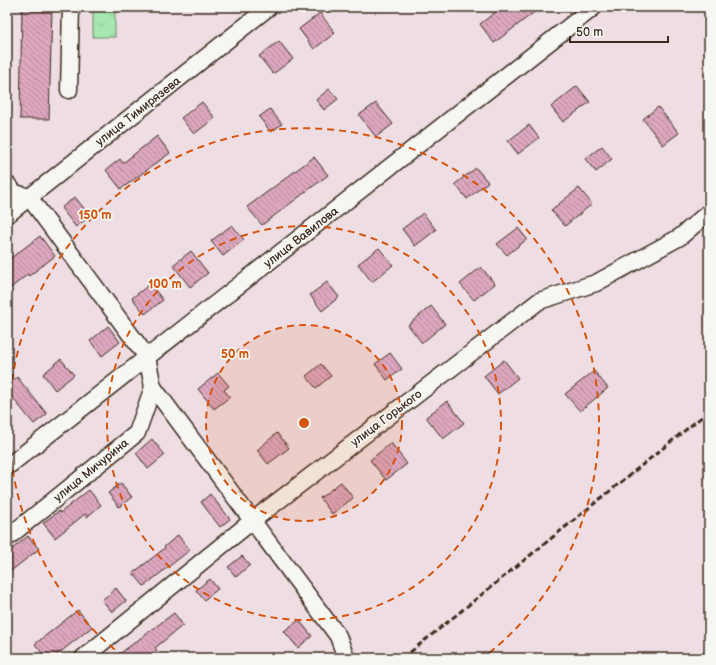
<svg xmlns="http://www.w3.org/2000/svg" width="716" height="665" font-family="'Balsamiq Sans',sans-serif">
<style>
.grass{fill:url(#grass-tufts);stroke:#708868}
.building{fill:url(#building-back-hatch);stroke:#3b2a1e}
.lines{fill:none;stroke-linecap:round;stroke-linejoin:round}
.minor-casing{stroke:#3b2a1e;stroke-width:19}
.minor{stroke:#f6f6f2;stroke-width:16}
.rail{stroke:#3b2a1e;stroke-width:3;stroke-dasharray:6 3;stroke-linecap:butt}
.ring{fill:none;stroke:#d7540e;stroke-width:2;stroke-dasharray:7 5}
.labels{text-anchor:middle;stroke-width:3.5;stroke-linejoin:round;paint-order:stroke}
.street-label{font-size:12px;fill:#3b2a1e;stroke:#f6f6f2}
.centre{fill:#d7540e;stroke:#f6f6f2;stroke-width:2}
.ring-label{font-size:12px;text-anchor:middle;font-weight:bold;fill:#d7540e;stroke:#f6f6f2;stroke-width:3.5;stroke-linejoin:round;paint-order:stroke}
</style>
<defs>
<pattern id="grass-tufts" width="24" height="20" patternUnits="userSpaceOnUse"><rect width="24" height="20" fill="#a6e7b1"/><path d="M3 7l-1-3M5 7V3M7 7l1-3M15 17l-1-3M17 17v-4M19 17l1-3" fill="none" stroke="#90c698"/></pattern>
<pattern id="building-back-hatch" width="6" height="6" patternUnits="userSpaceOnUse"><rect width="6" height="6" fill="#dca7bf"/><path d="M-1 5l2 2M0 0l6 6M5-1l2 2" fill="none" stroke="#b4889b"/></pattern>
</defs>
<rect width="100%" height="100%" fill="#eedee3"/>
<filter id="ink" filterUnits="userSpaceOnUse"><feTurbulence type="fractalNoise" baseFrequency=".025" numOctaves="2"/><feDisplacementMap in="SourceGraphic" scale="8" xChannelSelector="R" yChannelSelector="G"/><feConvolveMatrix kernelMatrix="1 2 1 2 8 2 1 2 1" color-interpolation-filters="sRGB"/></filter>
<g filter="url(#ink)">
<rect class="grass" x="93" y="7" width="22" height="30"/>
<g class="building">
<path d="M22,7H52L49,119H20Z"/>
<path d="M502,7H541L494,43L480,24Z"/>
<path d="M320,13L335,33L314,49L299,29Z"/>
<path d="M279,41L293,59L273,74L259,56Z"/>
<path d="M577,86L590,102L563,122L551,107Z"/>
<path d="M329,89L338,99L324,110L316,100Z"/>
<path d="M202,102L215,118L194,134L181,118Z"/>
<path d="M376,103L393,124L376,137L359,115Z"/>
<path d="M658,107L679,133L663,145L643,119Z"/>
<path d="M270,109L282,124L271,132L259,117Z"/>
<path d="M529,125L539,138L518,154L508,141Z"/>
<path d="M157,136L170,153L121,189L106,170L120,159L123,163Z"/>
<path d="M602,146L612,159L596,172L585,159Z"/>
<path d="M314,157L328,175L262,225L247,207Z"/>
<path d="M476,168L488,182L467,199L455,184Z"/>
<path d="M579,188L592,204L565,226L551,210Z"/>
<path d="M75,197L90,216L76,227L61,208Z"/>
<path d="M423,213L436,230L415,246L402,229Z"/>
<path d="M232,225L244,240L223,256L211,241Z"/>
<path d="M518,228L527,239L507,255L497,244Z"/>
<path d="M40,236L55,256L29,276L28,274L7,291V261Z"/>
<path d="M379,248L393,265L372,282L358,264Z"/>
<path d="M191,251L208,273L190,287L173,265Z"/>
<path d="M481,267L495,284L474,300L460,284Z"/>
<path d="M327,282L339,297L322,311L310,295Z"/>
<path d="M150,284L163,300L145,314L132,298Z"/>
<path d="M431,306L445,324L422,343L408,325Z"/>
<path d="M108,326L120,342L102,356L90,341Z"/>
<path d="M390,353L402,369L387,380L375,364Z"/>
<path d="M61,359L74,375L55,390L43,374Z"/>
<path d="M504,360L518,378L498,394L484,376Z"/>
<path d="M321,364L331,376L316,388L306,376Z"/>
<path d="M594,371L608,388L580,411L565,394Z"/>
<path d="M218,373L229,386L224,390L230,397L214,409L198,389Z"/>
<path d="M17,377L47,414L34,424L7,391V385Z"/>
<path d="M447,401L464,423L443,439L426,417Z"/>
<path d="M277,433L289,448L268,464L257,450Z"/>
<path d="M152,439L165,455L148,469L136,453Z"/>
<path d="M391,443L407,464L386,480L370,460Z"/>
<path d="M341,482L353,498L332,514L320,498Z"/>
<path d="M121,483L132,497L119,507L108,493Z"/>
<path d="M89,490L101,505L87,517L85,514L55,538L43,523L59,511L60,513Z"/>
<path d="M210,494L230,519L220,527L201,502Z"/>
<path d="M178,535L190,550L144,586L133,573L165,548L164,547Z"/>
<path d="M28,536L39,549L7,574V553Z"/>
<path d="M242,556L250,565L236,577L228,567Z"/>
<path d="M210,579L218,589L204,600L196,590Z"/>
<path d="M116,588L126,601L112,612L102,600Z"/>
<path d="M78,610L92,627L53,658H46L35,644Z"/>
<path d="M174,613L183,625L155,648L157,650L148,658H114Z"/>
<path d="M299,620L312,636L298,648L284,631Z"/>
</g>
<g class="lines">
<defs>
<g id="minor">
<path d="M69,90L71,7"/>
<path d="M7,184L15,193L29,197"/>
<path d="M29,197L147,357L153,387L338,636L346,658"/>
<path d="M7,215L269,7"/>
<path d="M7,467L594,7"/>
<path d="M7,538L137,433L153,387"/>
<path d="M83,658L252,521L539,301L596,283L680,237L709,212"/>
</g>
</defs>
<use href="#minor" class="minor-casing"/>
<use href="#minor" class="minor"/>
<path class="rail" d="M403,658L709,411"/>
</g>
</g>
<circle cx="304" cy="423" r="98" fill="#d7540e" fill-opacity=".12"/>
<g class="ring">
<circle cx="304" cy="423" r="98"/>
<circle cx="304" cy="423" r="197"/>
<path d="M124 657A295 295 0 1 1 484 657"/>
</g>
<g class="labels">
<g class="street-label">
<text transform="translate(138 111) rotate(-38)" y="4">улица Тимирязева</text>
<text transform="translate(301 237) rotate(-38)" y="4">улица Вавилова</text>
<text transform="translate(386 418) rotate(-37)" y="4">улица Горького</text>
<text transform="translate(91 470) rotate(-39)" y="4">улица Мичурина</text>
</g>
</g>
<circle cx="304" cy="423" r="6" class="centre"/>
<g class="ring-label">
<text x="95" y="219">150 m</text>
<text x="165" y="288">100 m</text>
<text x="235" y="358">50 m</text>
</g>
<rect width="716" height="665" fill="none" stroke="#f6f6f2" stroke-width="24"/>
<rect x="12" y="12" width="692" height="641" fill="none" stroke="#3b2a1e" stroke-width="1.5" filter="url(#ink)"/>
<path d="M570 36v6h98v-6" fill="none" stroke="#3b2a1e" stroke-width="2"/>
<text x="576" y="36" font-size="12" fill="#3b2a1e" stroke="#f6f6f2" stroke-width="3" paint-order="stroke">50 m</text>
</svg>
